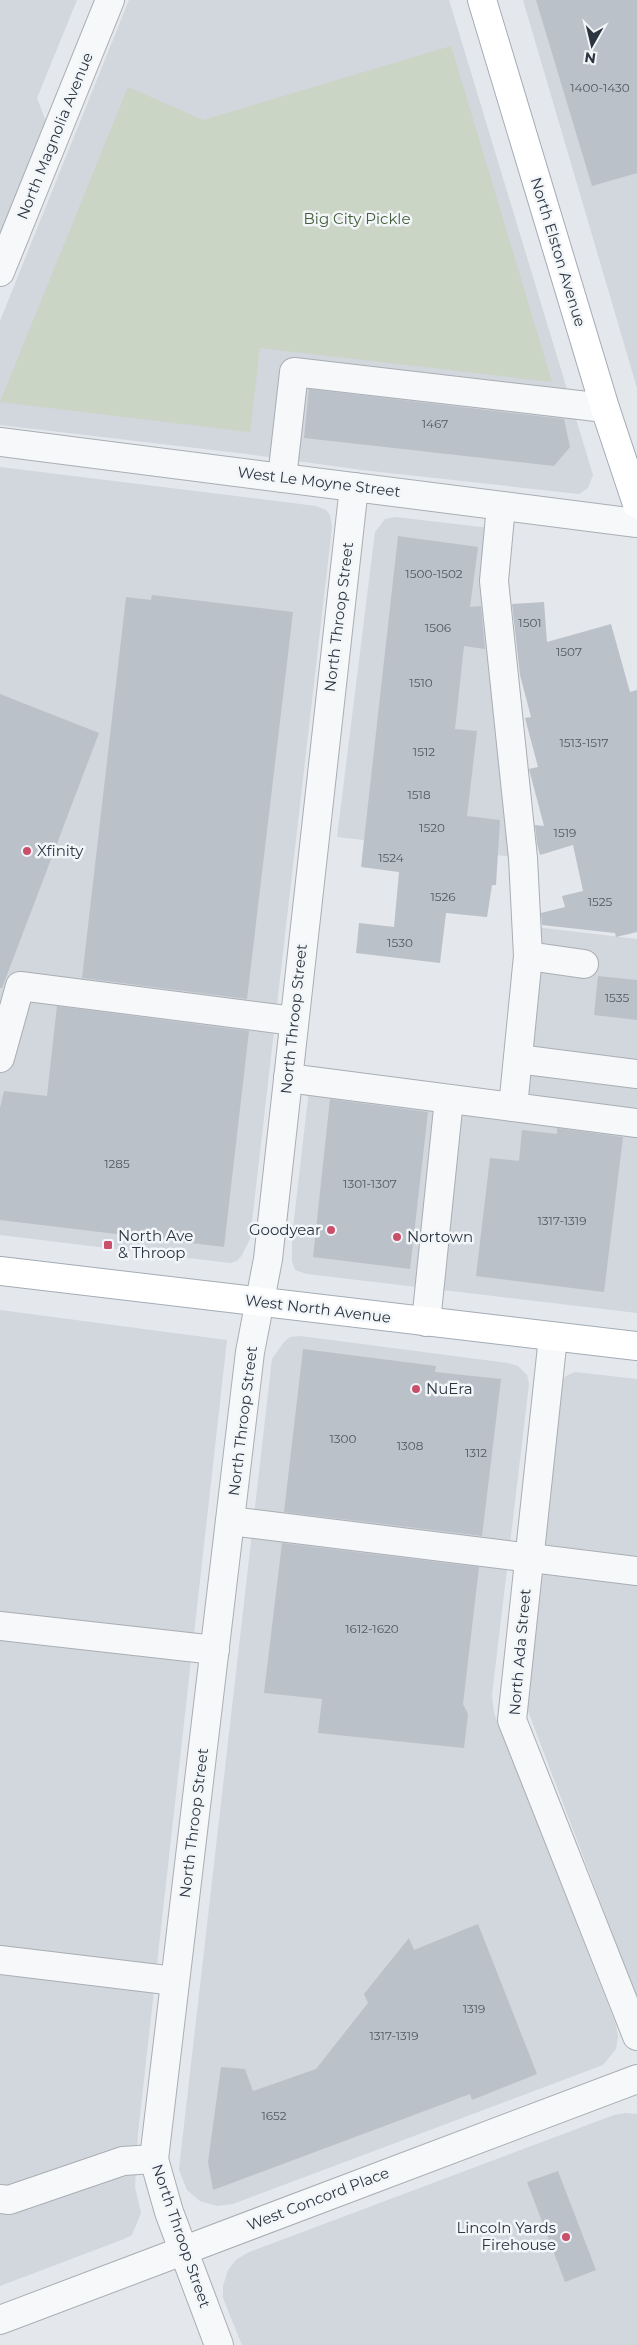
<svg xmlns="http://www.w3.org/2000/svg" width="637" height="2345" font-family="Montserrat,sans-serif">
<style>
.built{fill:#d2d6dd}
.green{fill:#cad5c5}
.building{fill:#bbc1c8}
.lines{fill:none;stroke-linecap:round;stroke-linejoin:round}
.minor-casing{stroke:#a9aeb5;stroke-width:30}
.major-casing{stroke:#a3acb6;stroke-width:30}
.minor{stroke:#f6f8f9;stroke-width:28}
.major{stroke:#fff;stroke-width:28}
.poi-dot{fill:#c94f6a;stroke:#f3f6f8;stroke-width:2}
.labels{text-anchor:middle;stroke-width:5;stroke-linejoin:round;paint-order:stroke}
.number-label{font-size:12px;fill:#505964}
.street-label{font-size:15px;fill:#2c3643;stroke:#f3f6f8}
.park-label{font-size:15px;fill:#435e3a;stroke:#f3f6f8}
.poi-label{font-size:15px;fill:#2c3643;stroke:#f3f6f8;text-anchor:start}
</style>
<rect width="100%" height="100%" fill="#e4e7eb"/>
<g class="built">
<path d="M0,0H77L37,98L47,124L0,239Z"/>
<path d="M129,0H449L593,475L588,488L579,494L362,470L247,454L0,425V321Z"/>
<path d="M523,0H637V388Z"/>
<path d="M0,467L316,506L326,510L330,515L332,527L250,1239L242,1255L237,1261L230,1263L0,1235Z"/>
<path d="M395,517L499,529L523,858L337,837L375,532L385,519Z"/>
<path d="M527,926L637,939V1313L307,1274L295,1270L292,1261V1237L310,1081L513,1107Z"/>
<path d="M0,1310L227,1340L138,2133L135,2187L141,2213L132,2235L124,2239L0,2286Z"/>
<path d="M300,1336L508,1363L518,1366L527,1375L529,1384L492,1695L494,1713L616,2025L618,2036L616,2049L603,2065L233,2204L217,2206L200,2201L187,2190L179,2170L180,2160L272,1359L284,1342L290,1337Z"/>
<path d="M575,1372L637,1379V1998L525,1703L561,1383L566,1376Z"/>
<path d="M625,2113L637,2114V2345H242L223,2298V2286L228,2270L236,2260L247,2253L614,2115Z"/>
</g>
<path class="green" d="M451,46L552,382L260,348L250,432L0,402L128,87L203,120Z"/>
<g class="building">
<path d="M536,0H637V173L592,186Z"/>
<path d="M309,389L564,419L570,447L554,466L304,438Z"/>
<path d="M398,536L478,547L470,607L481,606L485,649L464,646L455,729L477,731L467,816L500,820L496,885H492L487,917L446,913L440,963L356,953L359,923L394,927L399,872L361,867Z"/>
<path d="M152,595L293,612L247,999L82,978L126,597L151,600Z"/>
<path d="M544,602L547,642L611,624L630,692L637,690V932L616,937L615,933L542,925L541,913L565,907L562,896L583,891L573,845L540,855L537,844L535,825L544,826L529,769L538,767L525,718L531,717L520,675L512,604Z"/>
<path d="M0,694L99,733L2,988H0Z"/>
<path d="M598,976L637,980V1020L594,1015Z"/>
<path d="M57,1006L249,1031L224,1247L0,1220V1108L4,1091L47,1096Z"/>
<path d="M330,1099L428,1112L410,1269L313,1257Z"/>
<path d="M557,1128L623,1137L604,1292L476,1276L490,1158L519,1161L522,1130L557,1134Z"/>
<path d="M303,1349L436,1366L435,1372L501,1379L482,1536L284,1512Z"/>
<path d="M282,1543L479,1567L463,1704L468,1714L464,1748L318,1733L322,1699L264,1693Z"/>
<path d="M478,1924L537,2074L472,2100L470,2094L213,2190L208,2162L221,2067L245,2069L253,2091L316,2069L368,2003L364,1994L409,1938L414,1950Z"/>
<path d="M558,2171L596,2270L565,2282L527,2182Z"/>
</g>
<g class="lines">
<defs>
<g id="minor">
<path d="M0,272L110,0"/>
<path d="M0,442L637,523"/>
<path d="M282,478L294,372L605,408"/>
<path d="M501,506L494,581L523,858L528,956L513,1107"/>
<path d="M528,956L584,964"/>
<path d="M0,1058L20,986L294,1021"/>
<path d="M518,1059L637,1074"/>
<path d="M288,1078L637,1123"/>
<path d="M426,1322L449,1099"/>
<path d="M553,1337L512,1720L637,2036"/>
<path d="M230,1521L637,1571"/>
<path d="M0,1626L215,1650"/>
<path d="M0,1960L175,1981"/>
<path d="M0,2199L9,2200L123,2161L154,2159"/>
<path d="M0,2320L637,2079"/>
<path d="M219,2345L169,2212L154,2159L250,1352L268,1259L354,487"/>
</g>
<g id="major">
<path d="M482,0L605,408L637,504"/>
<path d="M0,1271L637,1346"/>
</g>
</defs>
<use href="#minor" class="minor-casing"/>
<use href="#major" class="major-casing"/>
<use href="#minor" class="minor"/>
<use href="#major" class="major"/>
</g>
<g class="poi-dot">
<circle cx="27" cy="851" r="5"/>
<circle cx="331" cy="1230" r="5"/>
<circle cx="397" cy="1237" r="5"/>
<rect x="103" y="1240" width="10" height="10" rx="2.5"/>
<circle cx="416" cy="1389" r="5"/>
<circle cx="566" cy="2237" r="5"/>
</g>
<g class="labels">
<g class="number-label">
<text x="600" y="92">1400-1430</text>
<text x="435" y="428">1467</text>
<text x="434" y="578">1500-1502</text>
<text x="530" y="627">1501</text>
<text x="438" y="632">1506</text>
<text x="569" y="656">1507</text>
<text x="421" y="687">1510</text>
<text x="584" y="747">1513-1517</text>
<text x="424" y="756">1512</text>
<text x="419" y="799">1518</text>
<text x="432" y="832">1520</text>
<text x="565" y="837">1519</text>
<text x="391" y="862">1524</text>
<text x="443" y="901">1526</text>
<text x="600" y="906">1525</text>
<text x="400" y="947">1530</text>
<text x="617" y="1002">1535</text>
<text x="117" y="1168">1285</text>
<text x="370" y="1188">1301-1307</text>
<text x="562" y="1225">1317-1319</text>
<text x="343" y="1443">1300</text>
<text x="410" y="1450">1308</text>
<text x="476" y="1457">1312</text>
<text x="372" y="1633">1612-1620</text>
<text x="474" y="2013">1319</text>
<text x="394" y="2040">1317-1319</text>
<text x="274" y="2120">1652</text>
</g>
<g class="street-label">
<text transform="translate(55 136) rotate(-68)" y="5">North Magnolia Avenue</text>
<text transform="translate(558 252) rotate(73)" y="5">North Elston Avenue</text>
<text transform="translate(319 482) rotate(7)" y="5">West Le Moyne Street</text>
<text transform="translate(339 617) rotate(-83)" y="5">North Throop Street</text>
<text transform="translate(294 1019) rotate(-84)" y="5">North Throop Street</text>
<text transform="translate(318 1309) rotate(7)" y="5">West North Avenue</text>
<text transform="translate(243 1421) rotate(-83)" y="5">North Throop Street</text>
<text transform="translate(520 1652) rotate(-85)" y="5">North Ada Street</text>
<text transform="translate(194 1823) rotate(-83)" y="5">North Throop Street</text>
<text transform="translate(318 2199) rotate(-21)" y="5">West Concord Place</text>
<text transform="translate(181 2236) rotate(71)" y="5">North Throop Street</text>
</g>
<g class="park-label">
<text x="357" y="224">Big City Pickle</text>
</g>
<g class="poi-label">
<text x="37" y="856">Xfinity</text>
<text x="321" y="1235" text-anchor="end">Goodyear</text>
<text x="118" y="1241">North Ave<tspan x="118" dy="17">&amp; Throop</tspan></text>
<text x="407" y="1242">Nortown</text>
<text x="426" y="1394">NuEra</text>
<text x="556" y="2233" text-anchor="end">Lincoln Yards<tspan x="556" dy="17">Firehouse</tspan></text>
</g>
</g>
<g transform="translate(592 45) rotate(188)" stroke="#f3f6f8" stroke-width="4" paint-order="stroke">
<path d="M0-4L9 19L0 12L-9 19Z" fill="#2c3643"/>
<text y="-8" font-size="14" font-weight="bold" text-anchor="middle" fill="#2c3643">N</text>
</g>
</svg>
